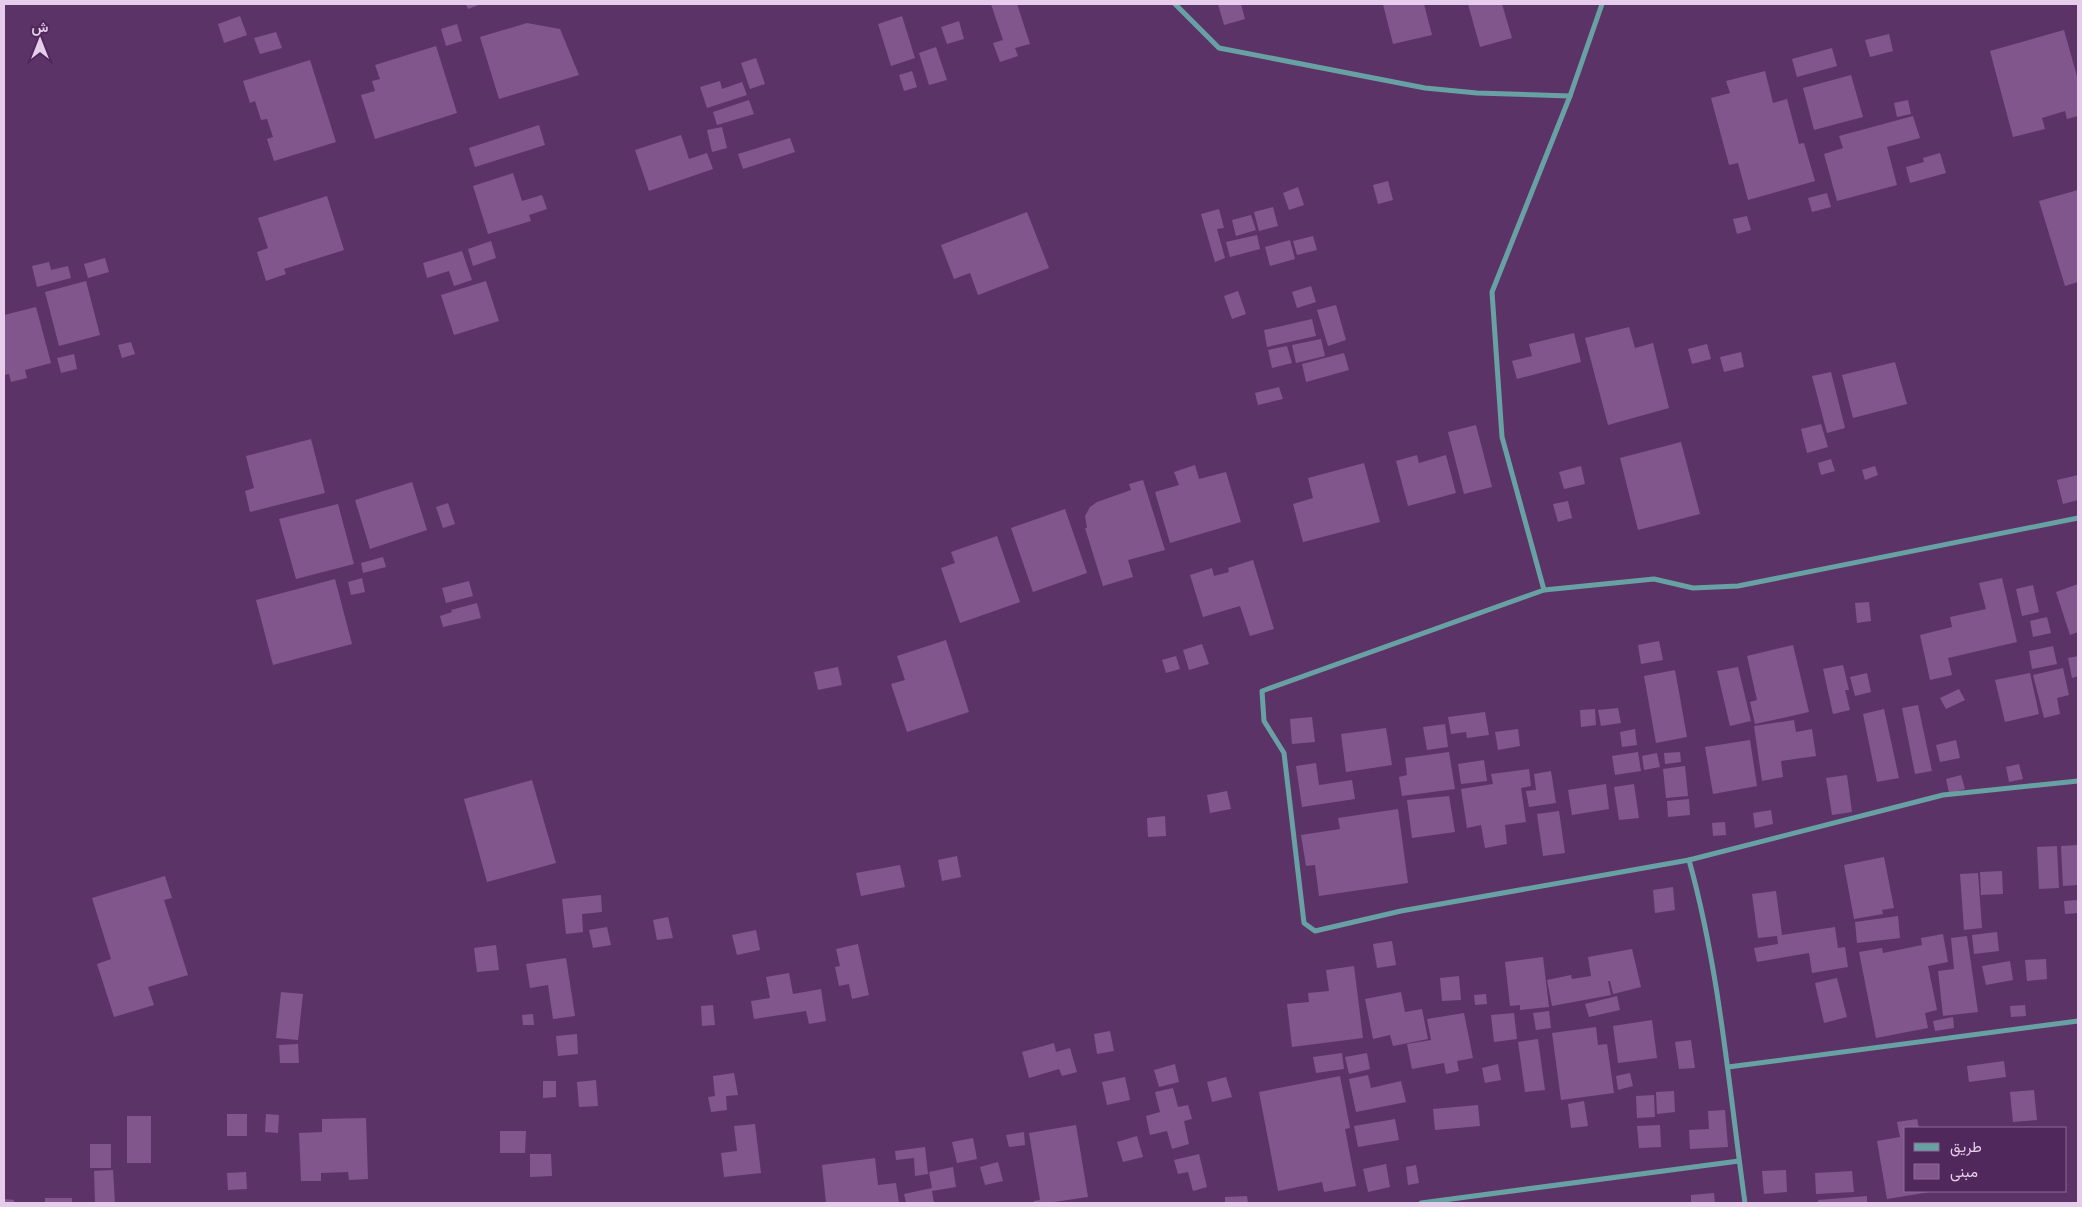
<svg xmlns="http://www.w3.org/2000/svg" width="2082" height="1207" font-family="Barlow,Vazirmatn,sans-serif">
<style>
.building{fill:#81568d}
.lines{fill:none;stroke-linecap:round;stroke-linejoin:round}
.minor{stroke:#68a1a3;stroke-width:5}
</style>
<rect width="100%" height="100%" fill="#5c3367"/>
<g class="building">
<path d="M466,4H481L468,9Z"/>
<path d="M991,4H1017L1030,44L1015,48L1018,56L1000,62L993,43L1003,40Z"/>
<path d="M1218,4H1241L1245,19L1224,25Z"/>
<path d="M1383,4H1424L1432,35L1393,44Z"/>
<path d="M1468,4H1502L1512,38L1480,47Z"/>
<path d="M240,16L247,35L224,43L218,24Z"/>
<path d="M902,16L915,58L891,66L878,24Z"/>
<path d="M959,21L964,39L947,44L941,27Z"/>
<path d="M527,23L560,29L579,75L499,99L480,37Z"/>
<path d="M457,24L462,41L446,46L441,29Z"/>
<path d="M2064,30L2078,80V116L2067,119L2065,111L2042,118L2045,129L2013,137L1990,51Z"/>
<path d="M276,32L282,48L260,54L254,38Z"/>
<path d="M1889,34L1893,51L1870,57L1865,40Z"/>
<path d="M436,46L457,113L375,139L361,95L375,91L372,81L380,79L375,65Z"/>
<path d="M936,47L947,80L929,85L919,53Z"/>
<path d="M1832,48L1837,66L1797,77L1792,59Z"/>
<path d="M756,58L765,84L750,89L741,63Z"/>
<path d="M310,60L336,142L274,161L267,139L273,137L267,119L261,120L255,101L250,103L243,81Z"/>
<path d="M912,71L917,87L904,91L899,75Z"/>
<path d="M1765,71L1773,103L1787,99L1799,144L1804,143L1815,181L1748,200L1738,163L1729,165L1711,98L1730,93L1726,81Z"/>
<path d="M1851,75L1863,117L1814,130L1803,88Z"/>
<path d="M720,81L722,89L742,82L747,95L707,108L700,87Z"/>
<path d="M749,100L754,114L717,125L713,112Z"/>
<path d="M1908,100L1911,114L1897,117L1894,103Z"/>
<path d="M1913,116L1920,138L1887,147L1897,185L1837,201L1824,154L1843,148L1839,136Z"/>
<path d="M539,125L545,145L475,167L469,148Z"/>
<path d="M722,127L727,148L712,152L707,130Z"/>
<path d="M681,135L689,159L707,153L713,169L649,191L635,150Z"/>
<path d="M790,138L795,152L743,169L738,154Z"/>
<path d="M1940,153L1946,173L1910,183L1906,167L1924,162L1923,158Z"/>
<path d="M513,173L522,201L542,195L547,209L529,215L531,221L488,234L473,186Z"/>
<path d="M1388,181L1393,200L1378,204L1373,185Z"/>
<path d="M1298,187L1304,205L1289,210L1283,193Z"/>
<path d="M2078,190V282L2065,286L2039,201Z"/>
<path d="M1827,193L1831,207L1812,212L1808,198Z"/>
<path d="M327,196L344,250L284,269L286,274L266,281L257,252L268,248L258,218Z"/>
<path d="M1273,207L1278,226L1259,231L1254,212Z"/>
<path d="M1219,209L1224,228L1217,229L1225,258L1215,262L1201,214Z"/>
<path d="M1027,212L1049,268L978,295L970,273L954,279L941,245Z"/>
<path d="M1251,215L1256,230L1236,236L1232,220Z"/>
<path d="M1747,216L1751,230L1737,234L1733,219Z"/>
<path d="M1257,235L1260,249L1230,257L1226,242Z"/>
<path d="M1313,236L1317,250L1297,255L1293,241Z"/>
<path d="M1290,240L1295,259L1270,266L1265,247Z"/>
<path d="M491,241L496,258L473,266L468,249Z"/>
<path d="M462,251L472,280L454,286L449,271L427,278L423,263Z"/>
<path d="M105,258L109,272L88,278L84,264Z"/>
<path d="M49,262L51,270L68,266L71,278L37,287L32,266Z"/>
<path d="M86,281L100,335L59,346L45,292Z"/>
<path d="M486,281L499,321L454,335L441,295Z"/>
<path d="M1311,286L1316,302L1297,308L1292,292Z"/>
<path d="M1238,291L1246,314L1232,319L1224,296Z"/>
<path d="M1336,305L1346,340L1328,346L1317,310Z"/>
<path d="M36,307L51,363L25,370L27,378L11,382L9,374L4,375V315Z"/>
<path d="M1312,319L1316,336L1267,347L1264,330Z"/>
<path d="M1629,327L1635,348L1653,343L1669,408L1608,425L1585,338Z"/>
<path d="M1574,333L1581,362L1517,379L1512,361L1532,356L1529,344Z"/>
<path d="M1321,339L1325,356L1296,363L1292,345Z"/>
<path d="M131,342L135,354L122,358L118,345Z"/>
<path d="M1707,344L1711,359L1692,364L1688,349Z"/>
<path d="M1287,346L1292,363L1272,368L1268,350Z"/>
<path d="M1741,352L1744,367L1724,372L1720,357Z"/>
<path d="M1344,353L1349,370L1306,382L1302,364Z"/>
<path d="M74,354L77,369L61,373L57,358Z"/>
<path d="M1895,362L1907,404L1853,418L1842,375Z"/>
<path d="M1831,372L1845,428L1827,433L1812,376Z"/>
<path d="M1279,387L1283,399L1258,405L1255,393Z"/>
<path d="M1821,424L1828,447L1807,453L1801,429Z"/>
<path d="M1476,425L1492,487L1464,494L1448,432Z"/>
<path d="M311,439L325,493L250,512L245,491L254,488L246,456Z"/>
<path d="M1681,442L1700,514L1638,530L1620,458Z"/>
<path d="M1417,455L1419,463L1446,455L1456,493L1408,506L1396,461Z"/>
<path d="M1831,459L1835,471L1821,475L1818,463Z"/>
<path d="M1364,463L1380,522L1303,542L1293,504L1313,498L1308,478Z"/>
<path d="M1195,465L1199,479L1226,472L1241,522L1170,543L1155,492L1179,485L1174,472Z"/>
<path d="M1581,466L1585,484L1564,489L1559,472Z"/>
<path d="M1875,466L1878,475L1865,480L1862,470Z"/>
<path d="M2078,475V500L2063,504L2057,480Z"/>
<path d="M1143,480L1165,550L1128,560L1133,577L1103,586L1085,528H1087L1085,516L1090,507L1097,502L1131,490L1129,484Z"/>
<path d="M412,482L427,530L370,549L355,500Z"/>
<path d="M1568,501L1572,518L1558,522L1553,504Z"/>
<path d="M448,503L455,524L443,528L436,507Z"/>
<path d="M338,504L354,564L296,579L279,519Z"/>
<path d="M1065,509L1087,573L1033,592L1011,528Z"/>
<path d="M997,536L1020,602L960,623L941,568L955,563L951,552Z"/>
<path d="M383,557L386,567L363,573L361,563Z"/>
<path d="M1253,560L1274,629L1250,636L1240,606L1203,617L1190,575L1212,568L1214,576L1229,572L1228,568Z"/>
<path d="M362,578L365,592L351,595L348,582Z"/>
<path d="M2002,578L2017,642L1948,658L1952,675L1930,680L1920,635L1952,627L1950,617L1986,609L1979,583Z"/>
<path d="M335,579L352,644L273,665L256,600Z"/>
<path d="M469,581L473,596L446,603L442,588Z"/>
<path d="M2078,584V632L2070,635L2056,592Z"/>
<path d="M2033,585L2039,612L2022,616L2016,589Z"/>
<path d="M1869,602L1871,621L1857,623L1855,603Z"/>
<path d="M477,603L481,618L443,627L440,616L452,612L451,610Z"/>
<path d="M2047,617L2051,633L2033,637L2030,621Z"/>
<path d="M946,640L969,712L907,732L891,684L905,680L897,656Z"/>
<path d="M1659,641L1663,660L1641,664L1638,645Z"/>
<path d="M1202,644L1209,664L1189,670L1183,650Z"/>
<path d="M1793,645L1809,712L1755,724L1750,702L1757,700L1747,656Z"/>
<path d="M2053,646L2057,664L2032,669L2029,651Z"/>
<path d="M1176,656L1180,669L1166,673L1162,660Z"/>
<path d="M2078,656V676L2072,678L2068,658Z"/>
<path d="M1843,665L1849,690H1845L1850,710L1833,714L1823,669Z"/>
<path d="M838,667L842,685L818,690L814,672Z"/>
<path d="M1738,667L1751,721L1730,726L1717,671Z"/>
<path d="M2063,668L2069,695L2057,698L2060,714L2044,718L2033,675Z"/>
<path d="M1675,670L1687,737L1656,743L1644,676Z"/>
<path d="M1867,673L1871,692L1855,696L1850,677Z"/>
<path d="M2030,673L2039,714L2005,722L1995,680Z"/>
<path d="M1959,689L1965,700L1946,709L1940,698Z"/>
<path d="M1918,705L1932,771L1915,774L1902,708Z"/>
<path d="M1618,708L1621,723L1601,726L1598,710Z"/>
<path d="M1595,709L1596,725L1581,727L1580,710Z"/>
<path d="M1884,709L1899,778L1877,782L1863,714Z"/>
<path d="M1485,712L1489,735L1467,738L1466,732L1451,734L1448,717Z"/>
<path d="M1312,717L1315,742L1292,744L1290,719Z"/>
<path d="M1794,720L1796,732L1812,729L1816,756L1781,761L1783,777L1762,781L1754,726Z"/>
<path d="M1445,724L1448,747L1427,750L1423,727Z"/>
<path d="M1386,728L1392,765L1346,772L1341,734Z"/>
<path d="M1518,729L1520,746L1498,750L1495,732Z"/>
<path d="M1635,729L1637,745L1622,747L1620,732Z"/>
<path d="M1750,740L1757,786L1713,794L1705,747Z"/>
<path d="M1956,740L1960,758L1940,762L1936,745Z"/>
<path d="M1449,752L1455,789L1402,796L1399,777L1407,775L1405,758Z"/>
<path d="M1638,752L1641,771L1615,775L1612,756Z"/>
<path d="M1680,752L1681,762L1665,764L1664,753Z"/>
<path d="M1657,753L1660,767L1644,770L1642,756Z"/>
<path d="M1484,760L1487,781L1461,784L1458,764Z"/>
<path d="M1316,763L1319,785L1352,780L1355,799L1302,807L1296,766Z"/>
<path d="M2019,764L2023,779L2009,782L2006,767Z"/>
<path d="M1685,766L1688,796L1666,798L1663,769Z"/>
<path d="M1529,769L1531,786L1521,788L1526,822L1505,825L1507,844L1485,848L1481,825L1467,828L1461,789L1493,784L1491,774Z"/>
<path d="M1551,771L1556,803L1529,807L1526,791L1536,790L1534,774Z"/>
<path d="M1847,775L1852,812L1832,815L1826,778Z"/>
<path d="M1961,775L1965,789L1949,793L1946,779Z"/>
<path d="M532,780L556,863L487,882L464,799Z"/>
<path d="M1606,784L1609,809L1572,815L1568,790Z"/>
<path d="M1634,784L1639,818L1619,820L1614,787Z"/>
<path d="M1227,791L1231,809L1210,813L1207,795Z"/>
<path d="M1449,796L1455,832L1412,838L1407,800Z"/>
<path d="M1689,799L1690,815L1668,817L1667,801Z"/>
<path d="M1398,809L1408,883L1319,896L1315,865L1306,866L1301,835L1340,829L1338,818Z"/>
<path d="M1771,810L1773,824L1755,828L1753,813Z"/>
<path d="M1559,811L1565,853L1543,856L1537,814Z"/>
<path d="M1165,816L1166,836L1148,837L1147,818Z"/>
<path d="M1725,822L1726,835L1713,836L1712,823Z"/>
<path d="M2078,845V885L2063,886L2061,846Z"/>
<path d="M2057,846L2059,888L2039,889L2037,847Z"/>
<path d="M957,856L961,877L942,881L938,860Z"/>
<path d="M1884,857L1894,908L1882,910L1883,914L1854,919L1844,865Z"/>
<path d="M900,865L905,887L861,896L856,873Z"/>
<path d="M2002,871L2003,894L1981,895L1980,872Z"/>
<path d="M1978,873L1982,928L1964,930L1960,874Z"/>
<path d="M165,876L172,898L164,900L188,975L148,987L154,1005L114,1017L97,964L111,959L92,898Z"/>
<path d="M1673,887L1675,910L1655,913L1653,890Z"/>
<path d="M1776,891L1782,935L1835,927L1838,948L1845,947L1848,967L1812,973L1809,953L1757,962L1754,948L1778,944L1777,936L1758,938L1752,894Z"/>
<path d="M601,895L602,912L582,914L583,932L566,934L562,899Z"/>
<path d="M2078,900V913L2065,914L2064,901Z"/>
<path d="M1898,916L1900,938L1857,943L1855,922Z"/>
<path d="M668,917L673,938L657,940L653,920Z"/>
<path d="M607,927L611,945L593,948L589,930Z"/>
<path d="M756,930L760,950L737,955L732,935Z"/>
<path d="M1997,932L1999,951L1974,954L1972,935Z"/>
<path d="M1943,934L1948,962L1928,966L1937,1010L1925,1013L1928,1028L1876,1038L1859,952L1882,948L1883,953L1922,945L1921,938Z"/>
<path d="M1967,936L1978,1012L1943,1016L1938,971L1954,969L1951,938Z"/>
<path d="M1392,941L1396,965L1377,968L1373,944Z"/>
<path d="M858,944L869,995L852,999L849,984L839,986L835,967L840,966L836,949Z"/>
<path d="M496,945L499,970L477,972L474,948Z"/>
<path d="M1632,949L1641,987L1613,994L1610,981H1608L1611,995L1552,1006L1547,980L1571,975L1572,979L1591,976L1588,957Z"/>
<path d="M1543,957L1549,1007L1520,1010V1005L1510,1006L1505,962Z"/>
<path d="M566,958L575,1016L553,1019L548,985L530,988L526,964Z"/>
<path d="M2046,959L2047,979L2027,981L2025,960Z"/>
<path d="M2010,961L2013,980L1986,985L1982,966Z"/>
<path d="M1354,966L1363,1038L1292,1047L1287,1004L1309,1002L1308,993L1329,991L1326,970Z"/>
<path d="M789,973L793,994L821,989L826,1021L809,1024L806,1011L754,1019L751,1001L770,998L766,977Z"/>
<path d="M1459,976L1461,1000L1442,1001L1440,978Z"/>
<path d="M1837,978L1847,1017L1824,1023L1815,983Z"/>
<path d="M281,992L303,994L298,1040L276,1038Z"/>
<path d="M1401,992L1405,1012L1422,1009L1428,1039L1393,1046L1390,1035L1373,1039L1365,999Z"/>
<path d="M1486,994L1487,1004L1475,1005L1474,995Z"/>
<path d="M1617,996L1620,1010L1589,1017L1585,1004Z"/>
<path d="M713,1005L715,1025L702,1026L701,1006Z"/>
<path d="M2025,1005L2026,1016L2011,1017L2010,1006Z"/>
<path d="M1549,1011L1551,1028L1536,1030L1533,1013Z"/>
<path d="M1464,1013L1473,1058L1457,1061L1459,1071L1446,1074L1444,1063L1412,1069L1407,1044L1431,1040L1427,1019Z"/>
<path d="M1514,1013L1517,1039L1494,1042L1491,1015Z"/>
<path d="M533,1014L534,1025H523L522,1015Z"/>
<path d="M1953,1017L1954,1028L1935,1031L1933,1021Z"/>
<path d="M1652,1020L1657,1058L1618,1063L1613,1026Z"/>
<path d="M1596,1027L1598,1045L1607,1044L1614,1093L1561,1100L1552,1033Z"/>
<path d="M1110,1031L1114,1051L1097,1054L1094,1034Z"/>
<path d="M577,1034L578,1054L558,1056L556,1036Z"/>
<path d="M1538,1039L1545,1090L1525,1092L1518,1042Z"/>
<path d="M1691,1040L1695,1068L1679,1069L1675,1042Z"/>
<path d="M1054,1043L1056,1052L1070,1048L1077,1072L1062,1076L1059,1069L1029,1078L1022,1052Z"/>
<path d="M298,1044L299,1063H280L279,1045Z"/>
<path d="M1342,1053L1344,1069L1316,1073L1313,1057Z"/>
<path d="M1367,1053L1370,1069L1349,1074L1345,1057Z"/>
<path d="M2004,1061L2006,1077L1969,1082L1967,1066Z"/>
<path d="M1175,1064L1179,1082L1159,1087L1154,1070Z"/>
<path d="M1498,1064L1501,1080L1485,1083L1482,1068Z"/>
<path d="M734,1073L738,1095L726,1096L727,1110L711,1112L708,1097L715,1096L713,1076Z"/>
<path d="M1630,1073L1633,1086L1618,1090L1616,1076Z"/>
<path d="M1368,1075L1371,1088L1401,1081L1406,1102L1356,1112L1349,1079Z"/>
<path d="M1340,1076L1350,1128L1345,1129L1356,1186L1324,1192L1322,1182L1278,1191L1259,1092Z"/>
<path d="M1125,1077L1130,1100L1107,1105L1102,1082Z"/>
<path d="M1226,1077L1232,1097L1212,1102L1207,1082Z"/>
<path d="M596,1080L598,1106L579,1107L577,1082Z"/>
<path d="M543,1081H556V1097L543,1098Z"/>
<path d="M1173,1088L1178,1107L1188,1105L1192,1119L1184,1121L1189,1144L1172,1149L1167,1131L1150,1135L1146,1116L1160,1112L1155,1092Z"/>
<path d="M2034,1090L2037,1120L2013,1122L2010,1092Z"/>
<path d="M1674,1091L1675,1112L1657,1114L1656,1092Z"/>
<path d="M1654,1095L1655,1117L1637,1118L1636,1096Z"/>
<path d="M1584,1101L1588,1126L1571,1128L1568,1104Z"/>
<path d="M1478,1105L1480,1126L1435,1130L1433,1109Z"/>
<path d="M1725,1110L1728,1147L1690,1149L1689,1130L1709,1129L1708,1111Z"/>
<rect x="227" y="1114" width="20" height="22"/>
<path d="M266,1114L279,1115L278,1133L265,1132Z"/>
<rect x="127" y="1116" width="24" height="47"/>
<path d="M366,1118L368,1179L349,1180L348,1172L321,1173V1181H301L299,1133L322,1132V1119Z"/>
<path d="M1395,1119L1399,1140L1358,1147L1354,1126Z"/>
<path d="M1917,1119L1919,1128H1906V1191L1930,1192L1887,1199L1877,1141L1900,1137L1897,1122Z"/>
<path d="M755,1124L761,1173L724,1177L721,1153L737,1151L734,1126Z"/>
<path d="M1076,1125L1088,1197L1047,1203H1034V1201L1040,1200L1029,1133Z"/>
<path d="M1660,1125L1661,1147L1639,1148L1637,1126Z"/>
<path d="M500,1131H526L525,1153H500Z"/>
<path d="M1024,1132L1025,1145L1009,1147L1006,1135Z"/>
<path d="M1137,1136L1143,1157L1123,1162L1117,1142Z"/>
<path d="M973,1138L977,1159L957,1163L952,1142Z"/>
<rect x="90" y="1144" width="21" height="24"/>
<path d="M925,1147L928,1174L915,1176L914,1158L896,1160L895,1151Z"/>
<path d="M530,1154H551L552,1176L530,1177Z"/>
<path d="M1199,1154L1207,1187L1193,1191L1188,1172L1178,1174L1174,1160Z"/>
<path d="M875,1158L878,1185L896,1183L899,1203H826L822,1165Z"/>
<path d="M998,1162L1003,1181L985,1185L980,1167Z"/>
<path d="M1386,1164L1390,1187L1368,1192L1363,1169Z"/>
<path d="M1416,1165L1419,1183L1408,1185L1406,1167Z"/>
<path d="M953,1167L956,1187L932,1191L934,1203H906L904,1194L932,1188L929,1172Z"/>
<path d="M113,1170L115,1203H95L94,1171Z"/>
<path d="M1786,1170L1787,1192L1764,1194L1762,1171Z"/>
<path d="M1852,1171L1854,1192L1816,1194L1815,1173Z"/>
<path d="M246,1172L247,1189L228,1190L227,1173Z"/>
<path d="M1714,1193L1715,1203H1691V1195Z"/>
<path d="M1247,1196L1248,1203H1225V1197Z"/>
<path d="M1867,1196V1203H1818V1200Z"/>
<rect x="45" y="1198" width="27" height="5"/>
<path d="M4,1199L14,1200V1203H4Z"/>
</g>
<g class="lines">
<g class="minor">
<path d="M1175,4L1219,48L1425,88L1477,93L1570,96L1602,4"/>
<path d="M1570,96L1492,292L1502,437L1544,590L1262,691L1264,721L1284,753L1304,923L1315,931L1401,911L1689,860"/>
<path d="M1544,590L1654,579L1693,588L1738,586L2078,518"/>
<path d="M1728,1067L2078,1021"/>
<path d="M1421,1203L1739,1161"/>
<path d="M1745,1203C1729,1089 1720,972 1689,860L1943,795L2078,781"/>
</g>
</g>
<rect width="2082" height="1207" fill="none" stroke="#e5cdeb" stroke-width="10"/>
<rect x="1904" y="1127" width="162" height="65" fill="#51285b" stroke="#8c6a95"/>
<rect x="1914" y="1143" width="25" height="8" fill="#68a1a3" stroke="#8c6a95"/>
<text x="1950" y="1152" font-size="15" fill="#e5cdeb">طريق</text>
<rect x="1914" y="1164" width="25" height="15" fill="#81568d" stroke="#8c6a95"/>
<text x="1950" y="1177" font-size="15" fill="#e5cdeb">مبنى</text>
<g transform="translate(40 40)" stroke="#51285b" stroke-width="4" paint-order="stroke">
<path d="M0-4L9 19L0 12L-9 19Z" fill="#e5cdeb"/>
<text y="-8" font-size="14" font-weight="bold" text-anchor="middle" fill="#e5cdeb">ش</text>
</g>
</svg>
